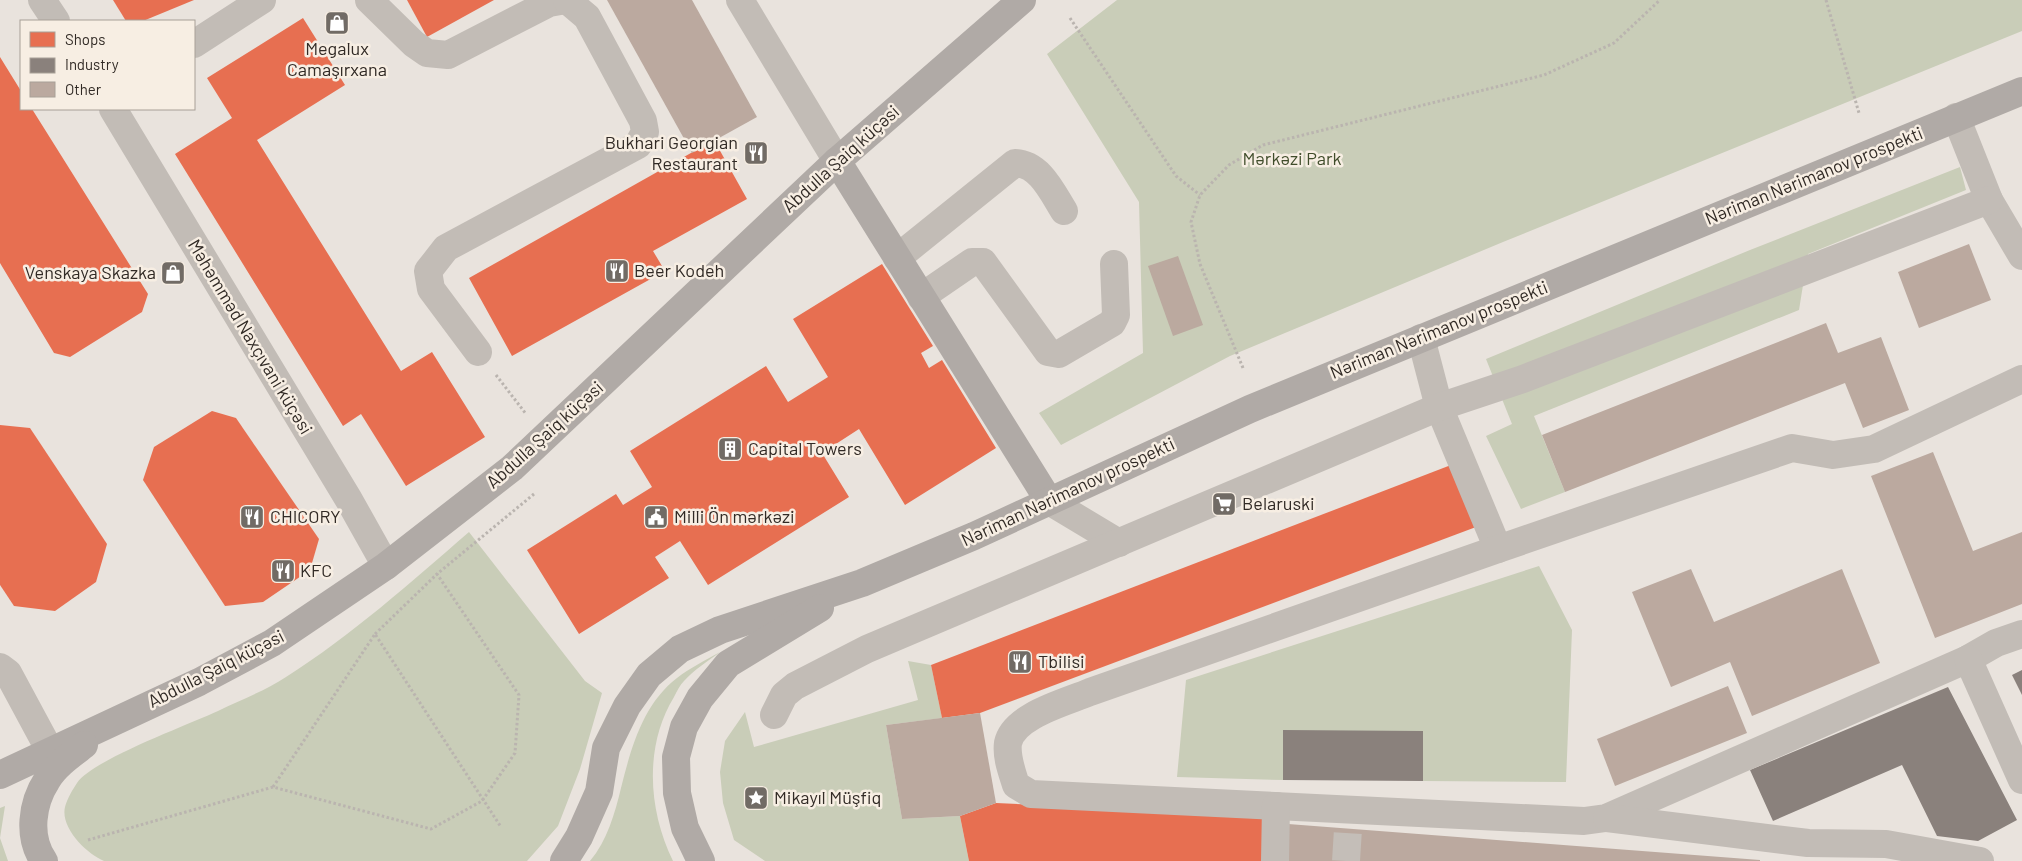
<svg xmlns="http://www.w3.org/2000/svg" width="2022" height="861" font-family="Barlow,sans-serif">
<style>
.green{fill:#c9cdb8}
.shops{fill:#e76f51}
.industry{fill:#8a817c}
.building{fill:#bba99f}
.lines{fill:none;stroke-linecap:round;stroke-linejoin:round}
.minor-tunnel{stroke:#c4beb8;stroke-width:28;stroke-dasharray:28 14;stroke-linecap:butt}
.path{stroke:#bab4af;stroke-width:3;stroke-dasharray:2.5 2.5;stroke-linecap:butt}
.minor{stroke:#c2bcb6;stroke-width:28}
.major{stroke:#b0aaa6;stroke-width:28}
.labels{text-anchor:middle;stroke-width:5;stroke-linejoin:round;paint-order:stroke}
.poi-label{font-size:18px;fill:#312a25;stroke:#f7eee3;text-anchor:start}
.street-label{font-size:18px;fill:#312a25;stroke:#f7eee3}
.park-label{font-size:18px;fill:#404d2b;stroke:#f7eee3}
</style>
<rect width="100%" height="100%" fill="#e9e3dd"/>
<g class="green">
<path d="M1117,0H2022V31L1503,242L1230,356L1061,445L1039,413L1143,353L1139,202L1047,54Z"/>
<path d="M1960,167L1966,190L1808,254L1799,310L1534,416L1565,492L1521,509L1486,436L1512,424L1486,359L1750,250Z"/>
<path d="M469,532L585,681L602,693L580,769L558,826L527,861H104C87,854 60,828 65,807C67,799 73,789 77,783C92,760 188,725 218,711C240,700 265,691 286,677C352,635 410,583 469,532Z"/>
<path d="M1539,566L1572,630L1566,782L1423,781L1283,731V780L1177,777L1186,680Z"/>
<path d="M720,652C708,661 694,670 684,681C680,685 677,691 674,697C644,746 648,810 673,861H590C607,841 615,813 621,788C631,748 643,704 677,678C690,668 706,660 720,652Z"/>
<path d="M908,661L931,665L942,718L886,725L902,819L960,816L969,861H765L734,840L723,803L720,772L725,741L745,712L754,747L918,700Z"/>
<path d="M5,806L0,838L8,861H0V808Z"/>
</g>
<g class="shops">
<path d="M113,0H194L143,21H126Z"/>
<path d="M407,0H494L427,37Z"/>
<path d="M303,18L345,85L257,140L401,371L432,352L485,437L406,486L361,414L343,426L175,154L232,118L207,78Z"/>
<path d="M0,57L21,91V109H32L148,294L142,312L70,357L54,353L0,263Z"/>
<path d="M714,140L747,199L653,251L665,271L512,356L469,278Z"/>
<path d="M882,264L933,346L921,353L929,368L942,360L996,448L905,505L859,429L822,453L849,497L708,585L680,541L655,557L669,578L579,634L527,550L616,494L623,505L652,487L630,451L766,366L788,402L828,377L793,319Z"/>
<path d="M212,411L236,418L319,539L310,570L263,602L225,606L143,480L154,447Z"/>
<path d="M0,425L30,428L107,544L96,582L55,611L14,606L0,585Z"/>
<path d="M1451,465L1476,527L980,713L942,718L931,665Z"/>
<path d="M996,803L1268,816L1265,861H969L960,816Z"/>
</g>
<g class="industry">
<path d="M2022,670V695L2012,675Z"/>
<path d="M1948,687L2017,820L1978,841L1937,836L1902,765L1773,821L1750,770Z"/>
<path d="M1283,730L1423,731V781L1283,780Z"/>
</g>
<g class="building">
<path d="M607,0H692L757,117L692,153Z"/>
<path d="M1969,244L1991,300L1919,328L1898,272Z"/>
<path d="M1178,256L1203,325L1173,336L1148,266Z"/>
<path d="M1826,323L1838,353L1881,337L1909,410L1863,428L1845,383L1565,492L1542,435Z"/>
<path d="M1933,452L1973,551L2022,532V604L1935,638L1871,476Z"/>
<path d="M1691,569L1714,622L1842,569L1880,663L1752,716L1730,662L1671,687L1632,592Z"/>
<path d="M1728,686L1747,733L1615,786L1597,739Z"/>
<path d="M980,713L996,803L960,816L902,819L886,725Z"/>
<path d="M1288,824L1760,860V861H1287Z"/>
</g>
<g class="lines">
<path class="minor-tunnel" d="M1346,861L1348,829"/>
<g class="path">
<path d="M1826,0L1859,113"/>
<path d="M1070,18L1176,176L1200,195"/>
<path d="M1243,368L1200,264L1191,222L1200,195L1229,165L1263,145L1544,75L1614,43L1660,0"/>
<path d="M496,375L526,414"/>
<path d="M375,634L437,574"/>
<path d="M273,787L375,634L501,827"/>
<path d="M88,840L273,787L431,829L482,801L515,753L519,695L437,574L534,494"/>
</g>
<g class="minor">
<path d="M42,0L56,21"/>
<path d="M369,0L414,44L427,53L448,55L549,3L566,0"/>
<path d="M740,0L837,161"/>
<path d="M194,44L262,0"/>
<path d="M113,109L349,500L386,566"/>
<path d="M1956,117L1989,200L2022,256"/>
<path d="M897,258L1015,163C1040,164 1052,192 1064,211"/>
<path d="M921,297L972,262H983L1048,352L1059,354L1112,323L1116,315L1114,264"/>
<path d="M1421,338L1439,407L1498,549"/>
<path d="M478,352L431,289L428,271L446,248L638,145L645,132L643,121L587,17L567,0"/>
<path d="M2022,379L1874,449L1833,455L1792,448L1498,549L1090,692C1067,702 1014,715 1008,743C1006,757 1012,772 1016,785L1031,794L1584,821L1606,818L1968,659L1996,643L2022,634"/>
<path d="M1049,501L1119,543"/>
<path d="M1968,659L2022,780"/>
<path d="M0,667L8,673L50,751"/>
<path d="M774,715L784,695L795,686L867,649L1439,407L1523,379L1989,200"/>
<path d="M1607,818L1808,843L1886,844L1980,861"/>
<path d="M1275,861L1276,806"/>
</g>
<g class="major">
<path d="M837,161L1049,501"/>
<path d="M0,775L199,682L272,643L386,566L512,468L837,161L1022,0"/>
<path d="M44,861C27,837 32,803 47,780C55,766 71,755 84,745"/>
<path d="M564,861L579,837L599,792L606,748L627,706L649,675L680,649L720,630L862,583L974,536L1250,409L2022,91"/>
<path d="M701,861L685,828L677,793L676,757L684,727L700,698L728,664L820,608"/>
</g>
</g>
<defs>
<symbol id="shop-square" viewBox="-11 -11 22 22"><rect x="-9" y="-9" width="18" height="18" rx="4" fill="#716b65" stroke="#f7eee3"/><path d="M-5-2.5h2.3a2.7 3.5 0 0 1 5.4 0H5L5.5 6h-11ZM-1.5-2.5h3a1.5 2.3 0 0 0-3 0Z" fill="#fff"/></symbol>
<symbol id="restaurant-square" viewBox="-11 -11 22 22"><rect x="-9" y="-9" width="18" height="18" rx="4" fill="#716b65" stroke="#f7eee3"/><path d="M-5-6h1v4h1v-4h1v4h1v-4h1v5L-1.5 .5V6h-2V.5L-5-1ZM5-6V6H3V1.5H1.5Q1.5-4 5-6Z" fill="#fff"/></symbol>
<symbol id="building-square" viewBox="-11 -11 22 22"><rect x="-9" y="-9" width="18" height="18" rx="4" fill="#716b65" stroke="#f7eee3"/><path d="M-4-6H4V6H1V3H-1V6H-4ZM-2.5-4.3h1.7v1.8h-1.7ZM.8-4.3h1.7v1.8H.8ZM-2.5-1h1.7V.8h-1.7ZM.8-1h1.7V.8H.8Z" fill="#fff"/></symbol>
<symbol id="supermarket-square" viewBox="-11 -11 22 22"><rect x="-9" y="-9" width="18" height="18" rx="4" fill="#716b65" stroke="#f7eee3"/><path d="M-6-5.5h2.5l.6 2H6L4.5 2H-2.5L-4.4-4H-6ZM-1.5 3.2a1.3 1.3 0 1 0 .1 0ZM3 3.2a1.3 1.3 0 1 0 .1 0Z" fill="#fff"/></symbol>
<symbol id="civic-square" viewBox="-11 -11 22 22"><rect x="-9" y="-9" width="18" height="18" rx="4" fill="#716b65" stroke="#f7eee3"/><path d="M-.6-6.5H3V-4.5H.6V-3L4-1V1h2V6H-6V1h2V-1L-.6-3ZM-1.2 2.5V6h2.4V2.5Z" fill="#fff"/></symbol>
<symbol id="sight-square" viewBox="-11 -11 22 22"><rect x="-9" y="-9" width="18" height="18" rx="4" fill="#716b65" stroke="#f7eee3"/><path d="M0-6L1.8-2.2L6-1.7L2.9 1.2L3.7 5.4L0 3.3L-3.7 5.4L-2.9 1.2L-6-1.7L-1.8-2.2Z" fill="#fff"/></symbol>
</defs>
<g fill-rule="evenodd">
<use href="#shop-square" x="323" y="9" width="28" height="28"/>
<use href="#restaurant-square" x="742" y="139" width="28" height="28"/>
<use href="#restaurant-square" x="603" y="257" width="28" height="28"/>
<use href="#shop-square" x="159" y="259" width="28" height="28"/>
<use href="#building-square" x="716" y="435" width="28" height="28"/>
<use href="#supermarket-square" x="1210" y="490" width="28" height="28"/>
<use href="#restaurant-square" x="238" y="503" width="28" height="28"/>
<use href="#civic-square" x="642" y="503" width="28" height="28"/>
<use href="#restaurant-square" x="269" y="557" width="28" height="28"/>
<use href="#restaurant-square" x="1006" y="648" width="28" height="28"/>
<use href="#sight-square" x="742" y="784" width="28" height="28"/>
</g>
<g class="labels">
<g class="poi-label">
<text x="337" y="55" text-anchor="middle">Megalux<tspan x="337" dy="21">Camaşırxana</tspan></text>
<text x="738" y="149" text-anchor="end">Bukhari Georgian<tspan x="738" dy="21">Restaurant</tspan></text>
<text x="634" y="277">Beer Kodeh</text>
<text x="156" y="279" text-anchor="end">Venskaya Skazka</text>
<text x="748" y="455">Capital Towers</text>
<text x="1242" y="510">Belaruski</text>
<text x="270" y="523">CHICORY</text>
<text x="674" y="523">Milli Ön mərkəzi</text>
<text x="300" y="577">KFC</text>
<text x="1038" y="668">Tbilisi</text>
<text x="774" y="804">Mikayıl Müşfiq</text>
</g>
<g class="street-label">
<text transform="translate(841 159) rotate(-42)" y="6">Abdulla Şaiq küçəsi</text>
<text transform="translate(1814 176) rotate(-22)" y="6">Nəriman Nərimanov prospekti</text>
<text transform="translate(1439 330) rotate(-22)" y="6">Nəriman Nərimanov prospekti</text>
<text transform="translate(250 337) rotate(59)" y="6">Məhəmməd Naxçıvani küçəsi</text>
<text transform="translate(545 435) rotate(-42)" y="6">Abdulla Şaiq küçəsi</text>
<text transform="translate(1068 492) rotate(-25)" y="6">Nəriman Nərimanov prospekti</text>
<text transform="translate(216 669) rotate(-27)" y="6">Abdulla Şaiq küçəsi</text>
</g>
<g class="park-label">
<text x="1292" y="165">Mərkəzi Park</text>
</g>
</g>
<rect x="20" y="20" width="175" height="90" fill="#f7eee3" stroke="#a8a097"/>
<rect x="30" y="32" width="25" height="15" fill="#e76f51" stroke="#a8a097"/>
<text x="65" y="45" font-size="15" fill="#312a25">Shops</text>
<rect x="30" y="58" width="25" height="15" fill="#8a817c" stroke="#a8a097"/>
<text x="65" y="70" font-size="15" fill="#312a25">Industry</text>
<rect x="30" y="82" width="25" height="15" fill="#bba99f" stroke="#a8a097"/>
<text x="65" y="95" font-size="15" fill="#312a25">Other</text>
</svg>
